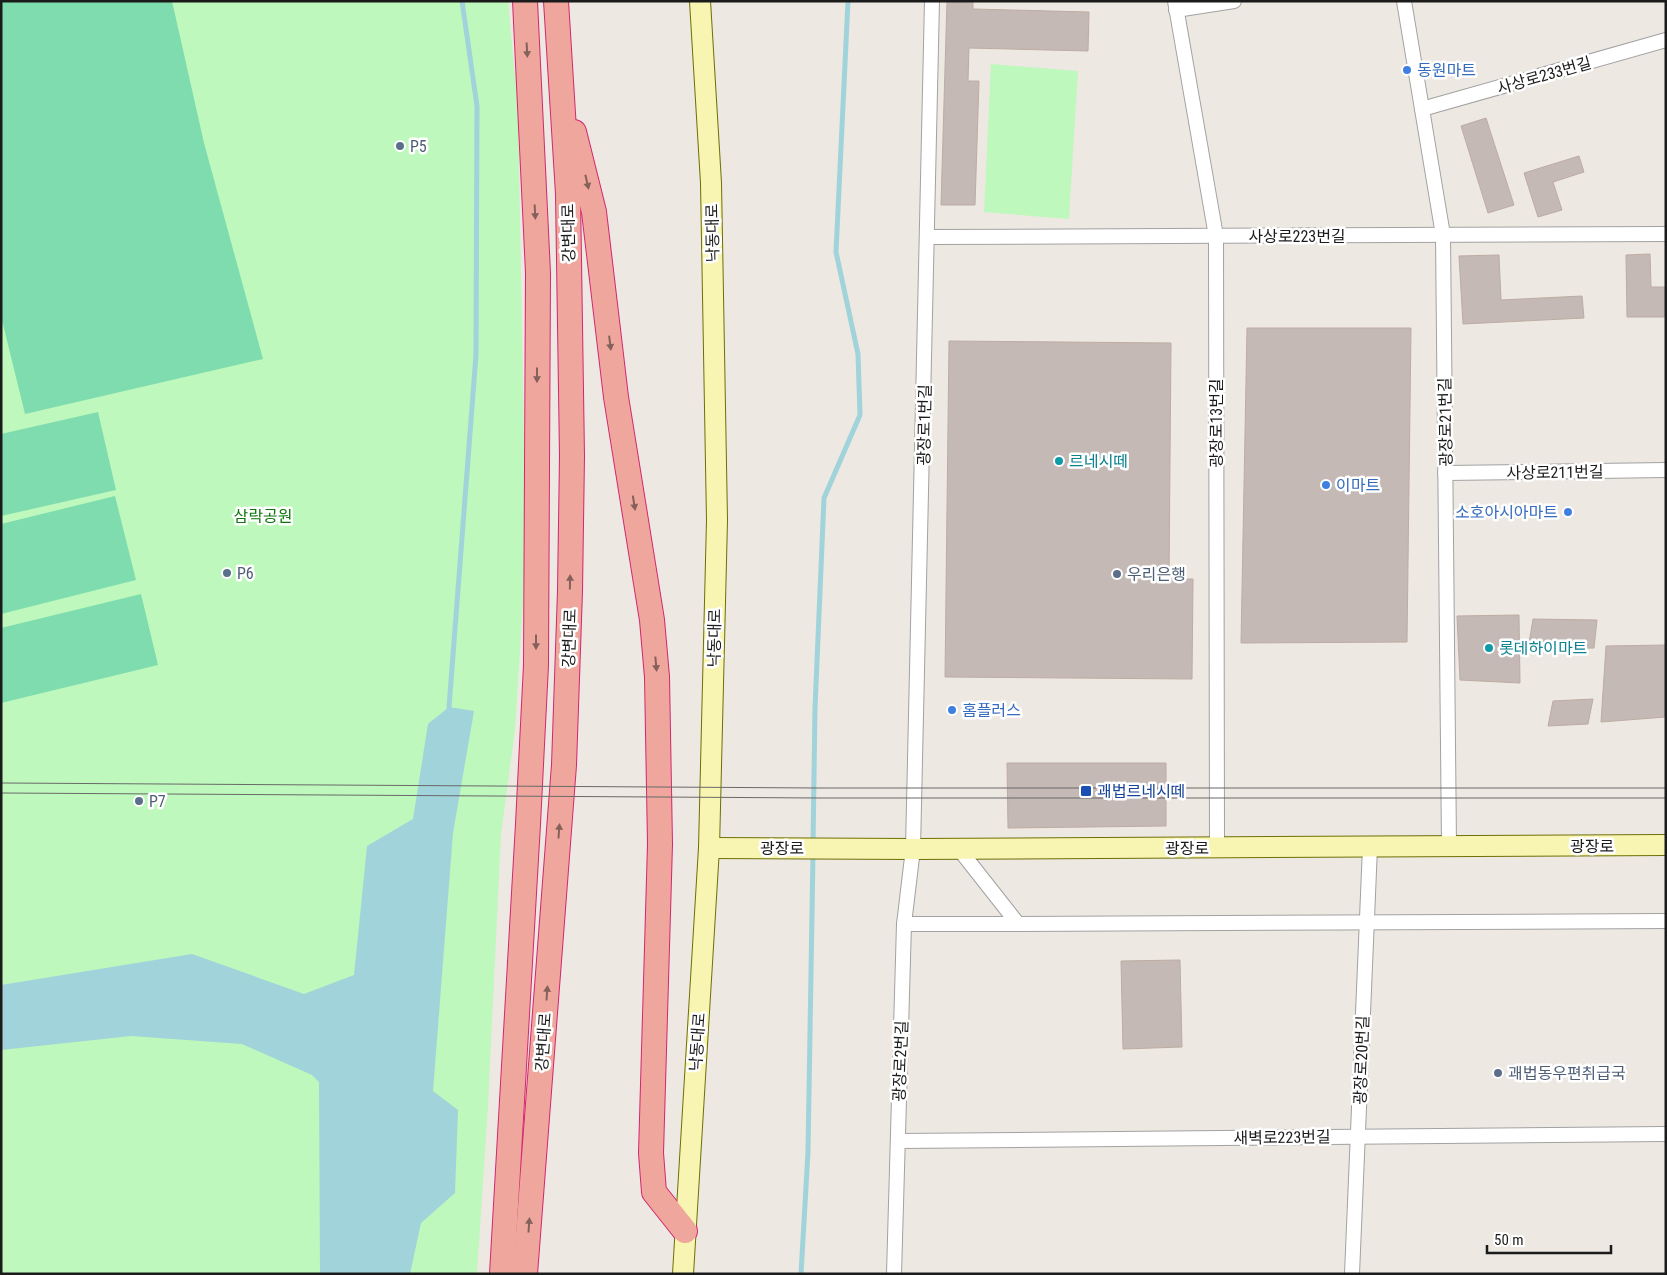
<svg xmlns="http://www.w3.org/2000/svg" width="1667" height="1275" font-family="'Roboto Condensed','Noto Sans KR',sans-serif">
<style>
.park{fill:#bef8bc}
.pitch{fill:#7fdcaf}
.water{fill:#a1d3da}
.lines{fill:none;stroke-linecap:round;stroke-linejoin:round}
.stream{stroke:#a1d3da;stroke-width:5}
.building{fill:#c4b9b4;stroke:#beaca3}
.minor-casing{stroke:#a2a2a2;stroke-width:16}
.secondary-casing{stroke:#6e6f06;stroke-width:22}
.trunk-casing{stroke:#d32672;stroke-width:26}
.minor{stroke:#fff;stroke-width:14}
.secondary{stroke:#f8f5b3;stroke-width:20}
.trunk{stroke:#efa79d;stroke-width:24}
.tram{stroke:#696969;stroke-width:1}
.oneway{fill:#85615c}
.shop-dot{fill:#3f7fe0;stroke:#fff;stroke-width:2}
.service-dot{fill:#5c6f8a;stroke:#fff;stroke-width:2}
.culture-dot{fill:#0f9aa8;stroke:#fff;stroke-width:2}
.transit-dot{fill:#1a4fb4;stroke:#fff;stroke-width:2}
.labels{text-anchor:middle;stroke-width:5;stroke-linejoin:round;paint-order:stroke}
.shop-label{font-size:16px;fill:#366cbe;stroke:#fff;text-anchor:start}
.street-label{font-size:16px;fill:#1b1b1b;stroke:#fff}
.service-label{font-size:16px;fill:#4e5e75;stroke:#fff;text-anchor:start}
.culture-label{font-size:16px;fill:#0d838f;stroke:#fff;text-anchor:start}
.park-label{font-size:16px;fill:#0e760c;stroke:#fff}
.transit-label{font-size:16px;fill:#164399;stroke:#fff;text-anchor:start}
</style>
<rect width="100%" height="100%" fill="#ede8e1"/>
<g class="park">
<path d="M1,1H508L518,109L526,555L515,730L501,834L488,1105L477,1274H1Z"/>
<path d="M991,64L1078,71L1069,219L984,212Z"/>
</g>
<g class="pitch">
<path d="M1,1H172L204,143L263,359L25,414L1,316Z"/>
<path d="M98,412L116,490L1,516V434Z"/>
<path d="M115,496L136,580L1,614V524Z"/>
<path d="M141,594L158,665L1,703V628Z"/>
</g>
<path class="water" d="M449,707L474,711L453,833L433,1091L458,1110L455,1193L421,1223L410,1274H320L319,1082L312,1075L242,1044L131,1036L1,1050V985L192,954L304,994L354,975L367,846L413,819L428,724Z"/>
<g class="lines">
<g class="stream">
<path d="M449,707L476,355L477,106L462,1"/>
<path d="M813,845L815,708L824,498L860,415L858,354L836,252L848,1"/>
<path d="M801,1274L808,1152L813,854"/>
</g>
</g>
<g class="building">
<path d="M947,1H973V9L1089,12L1088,51L969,48L968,81H979L975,205H941Z"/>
<path d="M1486,118L1514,205L1488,213L1461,126Z"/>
<path d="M1579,156L1584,172L1553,182L1562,210L1538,217L1524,173Z"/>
<path d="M1650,254L1651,287H1666V317H1627L1626,255Z"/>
<path d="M1499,255L1501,300L1582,296L1584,318L1463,324L1459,256Z"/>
<path d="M1247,328H1411L1407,642L1241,643Z"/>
<path d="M949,341L1171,343L1169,579H1193L1192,679L945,677Z"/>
<path d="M1519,615L1520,683L1460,680L1457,616Z"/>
<path d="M1533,619L1597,620L1594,648L1528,649Z"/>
<path d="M1666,645V717L1601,722L1606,646Z"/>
<path d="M1593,699L1588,724L1548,726L1553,701Z"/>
<path d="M1007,763H1166V826L1008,828Z"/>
<path d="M1180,960L1182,1047L1123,1049L1121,961Z"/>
</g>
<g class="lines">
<defs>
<g id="minor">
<path d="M1175,1L1216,236L1217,848"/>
<path d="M1404,1L1443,235L1449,846"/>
<path d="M1176,10L1234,1"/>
<path d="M1422,109L1666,40"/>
<path d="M928,237L1666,234"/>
<path d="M1445,473L1666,470"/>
<path d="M904,924H1018L959,849"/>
<path d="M1018,924L1666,921"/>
<path d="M898,1141L1666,1134"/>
<path d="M894,1274L904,924L913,849L932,1"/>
<path d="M1352,1274L1370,847"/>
</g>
<g id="secondary">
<path d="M709,848L913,849L1666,845"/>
<path d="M683,1274L709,848L717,520L711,183L700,1"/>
</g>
<g id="trunk">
<path d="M574,132L594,212L616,397L652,620L657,677L660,844L651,1153L654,1192L685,1231"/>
<path d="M502,1274L528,824L536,665L538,273L525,1"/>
<path d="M525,1274L564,765L570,591L572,456L568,194L556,1"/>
</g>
</defs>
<use href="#minor" class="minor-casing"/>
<use href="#secondary" class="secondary-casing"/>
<use href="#trunk" class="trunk-casing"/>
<use href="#minor" class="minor"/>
<use href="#secondary" class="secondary"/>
<use href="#trunk" class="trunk"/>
<g class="tram">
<path d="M1,783L819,788H1666"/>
<path d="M1,793L819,798H1666"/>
</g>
</g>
<defs><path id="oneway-solid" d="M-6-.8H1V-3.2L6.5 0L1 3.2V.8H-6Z" transform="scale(1.25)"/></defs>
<g class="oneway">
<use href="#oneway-solid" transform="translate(527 50) rotate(87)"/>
<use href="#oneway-solid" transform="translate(587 182) rotate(77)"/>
<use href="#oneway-solid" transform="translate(535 212) rotate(87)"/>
<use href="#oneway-solid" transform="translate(610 343) rotate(83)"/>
<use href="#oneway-solid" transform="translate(537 375) rotate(90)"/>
<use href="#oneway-solid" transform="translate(634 503) rotate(81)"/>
<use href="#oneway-solid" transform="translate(570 582) rotate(-89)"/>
<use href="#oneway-solid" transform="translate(536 642) rotate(90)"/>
<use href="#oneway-solid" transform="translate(656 664) rotate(85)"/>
<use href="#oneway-solid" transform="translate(559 831) rotate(-86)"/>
<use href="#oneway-solid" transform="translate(547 993) rotate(-86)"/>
<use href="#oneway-solid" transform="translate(529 1225) rotate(-86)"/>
</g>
<g class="shop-dot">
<circle cx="1407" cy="70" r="5"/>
<circle cx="1326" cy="485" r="5"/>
<circle cx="1568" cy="512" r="5"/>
<circle cx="952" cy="710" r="5"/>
</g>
<g class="service-dot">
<circle cx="400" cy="146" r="5"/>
<circle cx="227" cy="573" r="5"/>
<circle cx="1117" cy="574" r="5"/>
<circle cx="139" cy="801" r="5"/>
<circle cx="1498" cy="1073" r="5"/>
</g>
<g class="culture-dot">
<circle cx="1059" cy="461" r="5"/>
<circle cx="1489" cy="648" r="5"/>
</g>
<rect class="transit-dot" x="1080" y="785" width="12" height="12" rx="2.5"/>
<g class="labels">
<g class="shop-label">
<text x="1417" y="76">동원마트</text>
<text x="1336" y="491">이마트</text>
<text x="1558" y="518" text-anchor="end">소호아시아마트</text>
<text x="962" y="716">홈플러스</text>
</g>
<g class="street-label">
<text transform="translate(1544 75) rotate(-16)" y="6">사상로233번길</text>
<text transform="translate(568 233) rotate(-91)" y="6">강변대로</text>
<text transform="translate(712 233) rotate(-91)" y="6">낙동대로</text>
<text x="1297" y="242">사상로223번길</text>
<text transform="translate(1445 422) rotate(-91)" y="6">광장로21번길</text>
<text transform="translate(1216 423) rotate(-90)" y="6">광장로13번길</text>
<text transform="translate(924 425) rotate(-89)" y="6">광장로1번길</text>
<text transform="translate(1555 472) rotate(-1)" y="6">사상로211번길</text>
<text transform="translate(569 638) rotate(-88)" y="6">강변대로</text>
<text transform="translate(714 638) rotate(-89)" y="6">낙동대로</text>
<text x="1592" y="852">광장로</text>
<text x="782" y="854">광장로</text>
<text x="1187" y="854">광장로</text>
<text transform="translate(543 1042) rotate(-86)" y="6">강변대로</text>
<text transform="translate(697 1042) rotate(-86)" y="6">낙동대로</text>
<text transform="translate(1361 1060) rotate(-88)" y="6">광장로20번길</text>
<text transform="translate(900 1061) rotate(-88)" y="6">광장로2번길</text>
<text transform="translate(1282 1137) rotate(-1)" y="6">새벽로223번길</text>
</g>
<g class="service-label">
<text x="410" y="152">P5</text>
<text x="237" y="579">P6</text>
<text x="1127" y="580">우리은행</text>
<text x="149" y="807">P7</text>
<text x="1508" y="1079">괘법동우편취급국</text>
</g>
<g class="culture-label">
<text x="1069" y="467">르네시떼</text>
<text x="1499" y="654">롯데하이마트</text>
</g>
<g class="park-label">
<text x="263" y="522">삼락공원</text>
</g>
<g class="transit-label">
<text x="1097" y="797">괘법르네시떼</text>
</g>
</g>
<rect width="1667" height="1275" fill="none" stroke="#1b1b1b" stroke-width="5"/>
<path d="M1487 1245v8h124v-8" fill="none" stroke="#1b1b1b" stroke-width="2.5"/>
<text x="1494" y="1245" font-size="15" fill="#1b1b1b" stroke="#ffffff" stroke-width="4" paint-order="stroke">50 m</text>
</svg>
